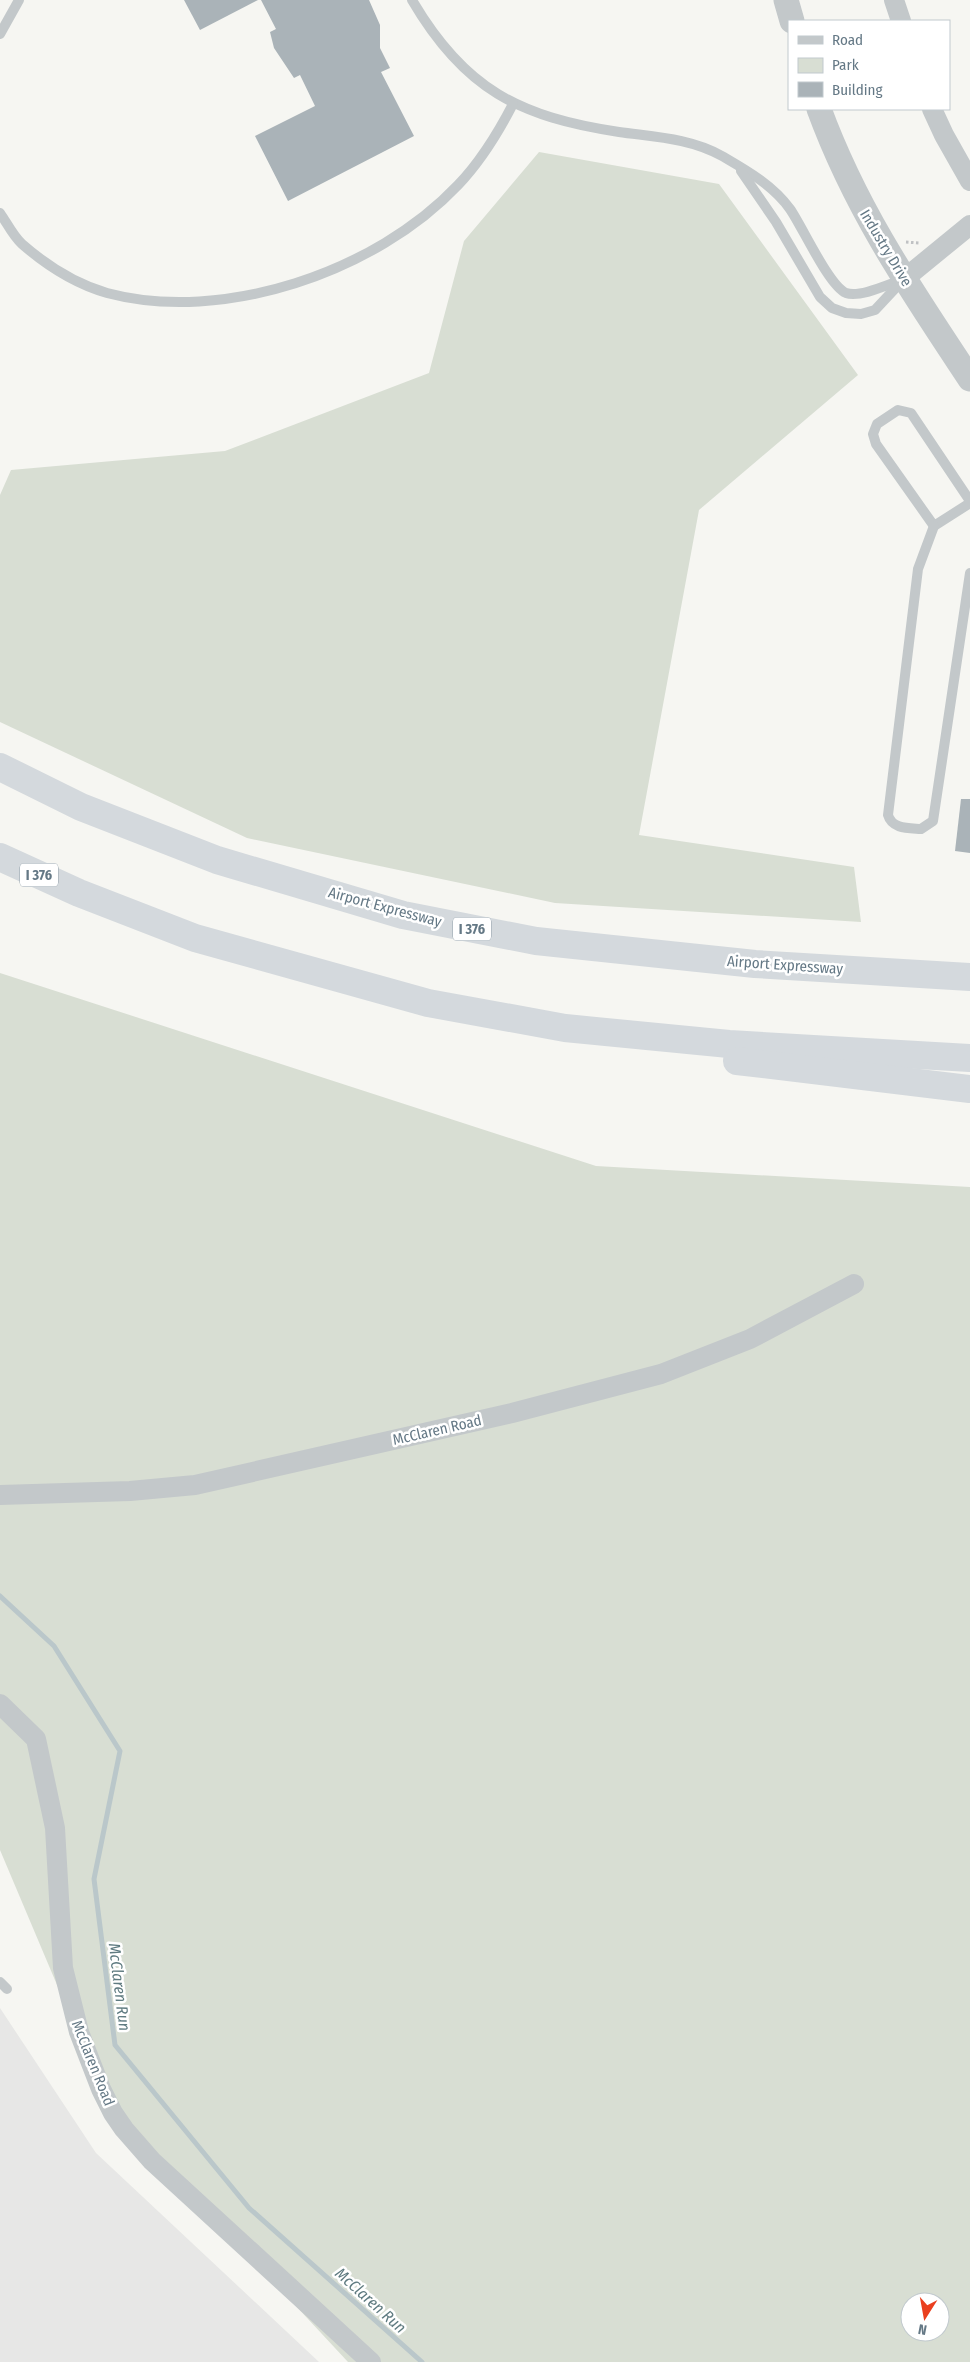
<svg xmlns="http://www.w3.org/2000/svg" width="970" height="2362" font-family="'Fira Sans Condensed',sans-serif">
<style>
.built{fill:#e7e7e6}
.green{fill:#d8ded3;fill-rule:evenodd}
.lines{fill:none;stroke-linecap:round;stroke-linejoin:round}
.stream{stroke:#bac7ca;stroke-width:5}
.building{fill:#aab3b8}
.path{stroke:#bfc1c3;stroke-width:3;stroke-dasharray:2.5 2.5;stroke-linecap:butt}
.service{stroke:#c3c8ca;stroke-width:10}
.minor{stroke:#c3c8ca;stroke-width:20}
.tertiary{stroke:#c3c8ca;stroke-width:25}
.motorway{stroke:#d4d9dd;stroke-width:28}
.labels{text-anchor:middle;stroke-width:5;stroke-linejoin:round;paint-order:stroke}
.shield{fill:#fff;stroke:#92a0aa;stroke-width:1}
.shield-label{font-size:14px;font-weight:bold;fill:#647885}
.street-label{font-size:15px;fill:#647885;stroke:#fff}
.water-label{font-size:16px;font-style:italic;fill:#5f7b81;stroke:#fff}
</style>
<rect width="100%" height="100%" fill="#f6f6f2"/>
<path class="built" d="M0,2008L96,2153L319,2362H0Z"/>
<g class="green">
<path d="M539,152L719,184L858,375L699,510L639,835L854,867L861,922L555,903L247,838L0,722V495L11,470L225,451L429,373L464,241Z"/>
<path d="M0,973L596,1166L970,1187V2362H348L215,2219L101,2089L0,1850ZM910,2302H940V2332H910Z"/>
</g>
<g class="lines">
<path class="stream" d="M0,1596L54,1646L120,1751L94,1879L115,2045L249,2208L422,2362"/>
</g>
<g class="building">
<path d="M184,0H258L200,30Z"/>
<path d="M261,0H369L380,25V48L390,68L381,72L414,136L288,201L255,136L315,106L300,75L294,78L274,48L270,32L276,29Z"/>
<path d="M961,799H970V853L955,851Z"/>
</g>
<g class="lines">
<path class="path" d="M906,242L919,243"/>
<g class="service">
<path d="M412,0C464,89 519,117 619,132C654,137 690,138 722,156C746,170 773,185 790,209C802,226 829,286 846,293C860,298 889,284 904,279"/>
<path d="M0,34L19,0"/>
<path d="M741,171L776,222L820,297L832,308L846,313L861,314L875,310L903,280"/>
<path d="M0,213C7,223 13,236 22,244C46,265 76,284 107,293C223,324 376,272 458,185C481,161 498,133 513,104"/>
<path d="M970,501L911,413L898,410L877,424L873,434L876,444L934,526L970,503"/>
<path d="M934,526L918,569L888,815C892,829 908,828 921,829L933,821L970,573"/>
<path d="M0,1982L7,1989"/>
</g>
<g class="minor">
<path d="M894,0L901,21"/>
<path d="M932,109L944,135L970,181"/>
<path d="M904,279L970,225"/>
<path d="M0,1495L130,1491L195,1485L512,1413L661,1374L750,1339L854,1284"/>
<path d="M0,1704L36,1739L55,1828L63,1968L79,2032L101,2089L113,2113L124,2129L152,2161L371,2362"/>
</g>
<g class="tertiary">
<path d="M786,0L792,21"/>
<path d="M819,109C856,210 911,290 970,379"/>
</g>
<g class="motorway">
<path d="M0,767L81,807L217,860L403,915L536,941L755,964L970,977"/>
<path d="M0,857L79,893L195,938L428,1003L565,1028L729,1044L970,1058"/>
<path d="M737,1061L970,1089"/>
</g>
</g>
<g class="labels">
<g class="shield">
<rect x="20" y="863.5" width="38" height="23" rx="4"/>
<rect x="453" y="917.5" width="38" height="23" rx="4"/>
</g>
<g class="shield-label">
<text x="39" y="880">I 376</text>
<text x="472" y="934">I 376</text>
</g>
<g class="street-label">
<text transform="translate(886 248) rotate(59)" y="5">Industry Drive</text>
<text transform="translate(385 907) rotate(15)" y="5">Airport Expressway</text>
<text transform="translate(785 965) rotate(4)" y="5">Airport Expressway</text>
<text transform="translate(437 1430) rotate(-13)" y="5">McClaren Road</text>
<text transform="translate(93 2063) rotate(68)" y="5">McClaren Road</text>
</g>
<g class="water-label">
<text transform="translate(120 1987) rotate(83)" y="6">McClaren Run</text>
<text transform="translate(371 2300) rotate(42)" y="6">McClaren Run</text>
</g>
</g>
<rect x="788" y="20" width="162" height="90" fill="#ffffff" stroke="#c1c9ce"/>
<rect x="798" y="36" width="25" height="8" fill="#c3c8ca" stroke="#c1c9ce"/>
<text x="832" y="45" font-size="15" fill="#647885">Road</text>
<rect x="798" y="58" width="25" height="15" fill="#d8ded3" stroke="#c1c9ce"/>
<text x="832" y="70" font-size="15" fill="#647885">Park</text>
<rect x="798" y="82" width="25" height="15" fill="#aab3b8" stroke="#c1c9ce"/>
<text x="832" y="95" font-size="15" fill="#647885">Building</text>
<g transform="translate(925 2317) rotate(191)"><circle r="24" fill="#ffffff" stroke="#c1c9ce"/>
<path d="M0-4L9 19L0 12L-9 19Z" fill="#ea3f1e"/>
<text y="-8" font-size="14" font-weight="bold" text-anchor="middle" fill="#647885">N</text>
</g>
</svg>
